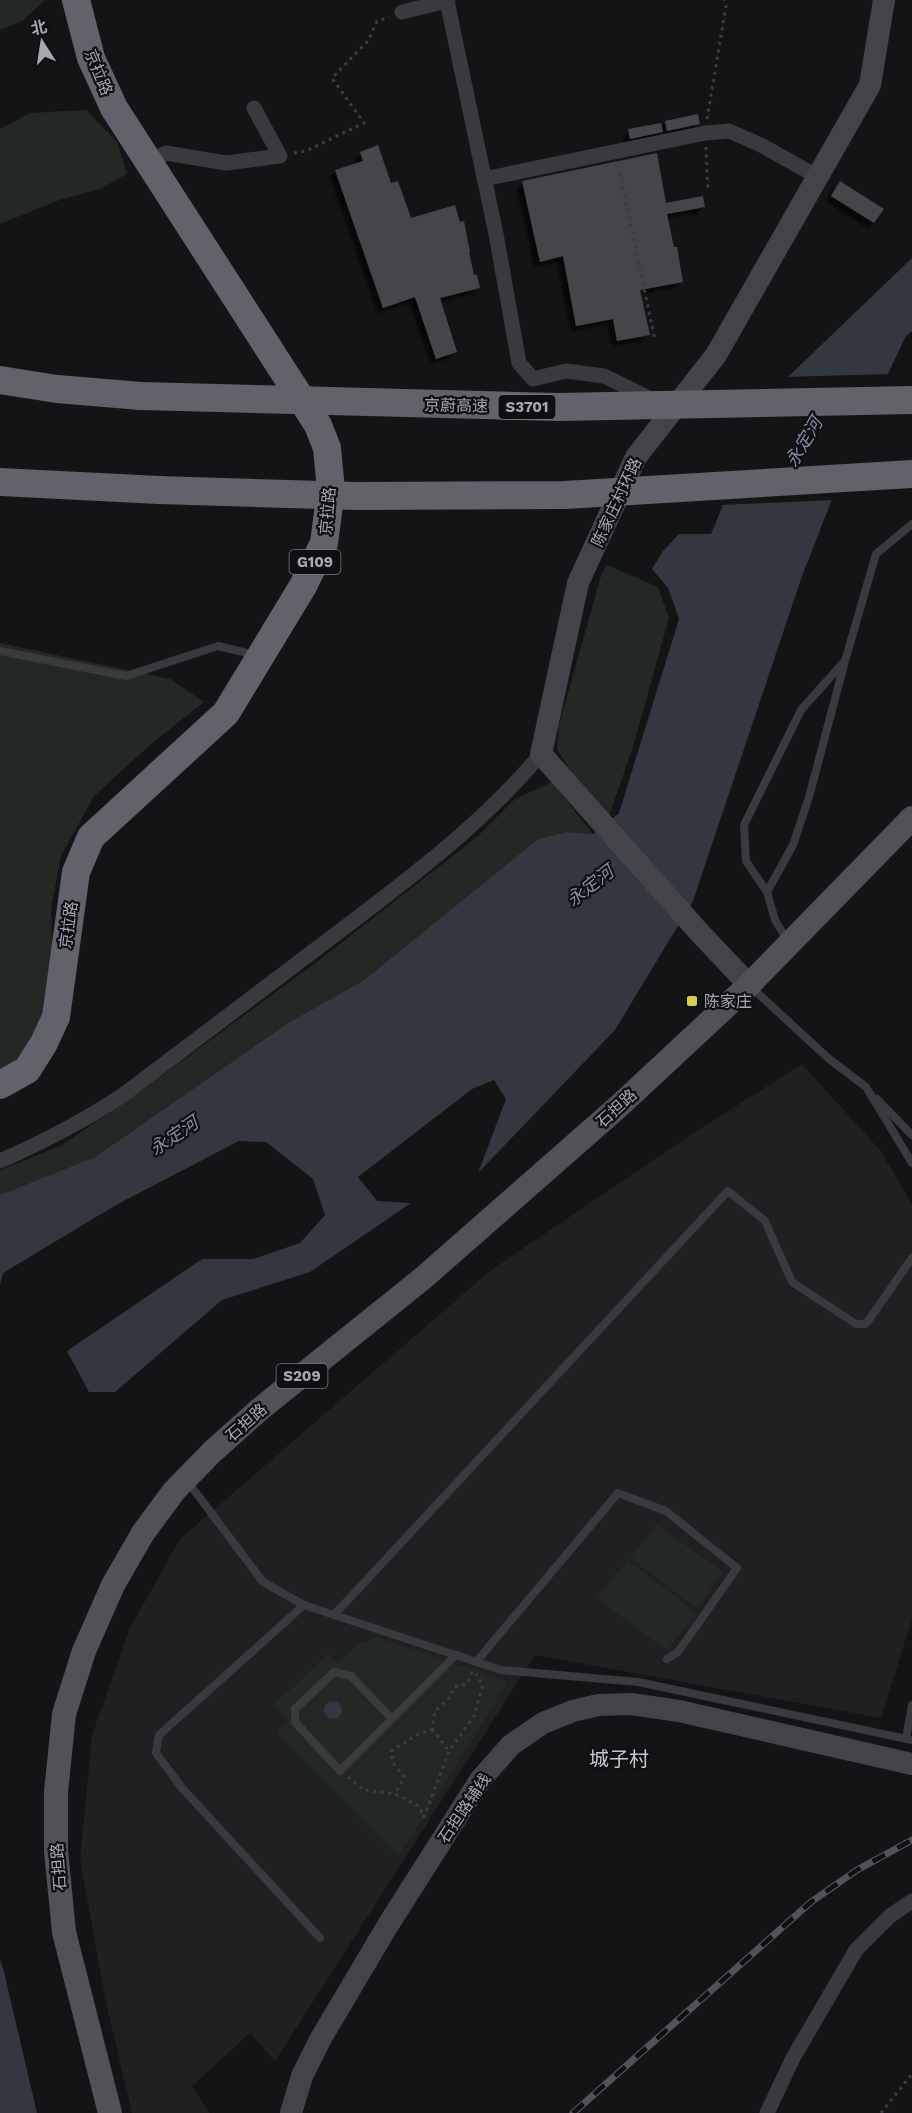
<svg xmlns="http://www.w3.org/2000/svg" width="912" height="2113" font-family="'Work Sans','Noto Sans SC',sans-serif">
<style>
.built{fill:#201f22}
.green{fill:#222925}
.water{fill:#323740}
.pier{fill:#141315}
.building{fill:#46454a;filter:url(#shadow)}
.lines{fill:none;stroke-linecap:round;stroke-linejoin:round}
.path{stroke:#3d3d42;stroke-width:3;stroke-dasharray:3 4.5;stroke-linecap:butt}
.lane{stroke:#3a3a3e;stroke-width:8}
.street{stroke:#3a3a3e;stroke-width:15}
.secondary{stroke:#434349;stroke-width:22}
.primary{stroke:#525158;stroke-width:24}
.highway{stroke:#61626a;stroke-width:28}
.rail-casing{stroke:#525258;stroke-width:7}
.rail{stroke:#0f0e10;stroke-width:4.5;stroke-dasharray:14;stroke-linecap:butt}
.highway-bridge{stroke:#61626a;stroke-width:28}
.poi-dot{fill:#d9ce47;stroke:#0f0e10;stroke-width:2}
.labels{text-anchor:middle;stroke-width:4.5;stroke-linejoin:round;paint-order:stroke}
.shield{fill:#0f0e10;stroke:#797982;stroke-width:1.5}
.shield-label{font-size:15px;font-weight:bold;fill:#a7a7b3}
.street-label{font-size:16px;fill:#a7a7b3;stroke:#0f0e10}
.poi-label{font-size:16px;fill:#a7a7b3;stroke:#0f0e10;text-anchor:start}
.water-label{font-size:18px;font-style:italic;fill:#828daa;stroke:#0f0e10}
.quarter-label{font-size:20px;fill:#c7c7d0;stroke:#0f0e10}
</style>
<defs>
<filter id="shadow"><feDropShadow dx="-5.5" dy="5.5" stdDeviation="1.5" flood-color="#0009"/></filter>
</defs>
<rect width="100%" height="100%" fill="#141315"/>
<path class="built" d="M802,1064L880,1150L912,1204V1619L881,1718L535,1655L275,2061L250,2033L192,2086L209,2113H132L105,1998L80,1859L92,1735L130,1628L180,1539L491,1270L692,1134Z"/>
<g class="green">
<path d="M0,0H45L22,21L0,30Z"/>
<path d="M86,110L117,142L127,174L100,189L62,199L0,224V129L30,113Z"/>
<path d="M607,565L658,587L669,618L633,747L609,816L581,786L557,750L559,725L601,576Z"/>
<path d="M0,643L170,679L204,702L151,744L94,796L61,856L51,909L54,971L42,1022L17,1066L0,1074Z"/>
<path d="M552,782L593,834L567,832L538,839L364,980L288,1023L95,1157L0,1195V1170L62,1145L138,1093L318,961L477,837L515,799Z"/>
<path d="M657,1525L723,1572L697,1609L631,1558Z"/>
<path d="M628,1560L697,1613L667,1650L597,1598Z"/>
<path d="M377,1637L508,1682L399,1856L277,1733L288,1721L274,1705L328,1654L338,1663L360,1643Z"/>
</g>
<g class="water">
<path d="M912,258V331L906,336L849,456L802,576L693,901L615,1030L478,1173L506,1099L494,1080L472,1089L358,1177L377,1201L411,1203L310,1272L222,1300L115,1392H89L67,1351L202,1259H253L300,1243L325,1215L313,1179L266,1142L239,1141L116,1205L3,1273L0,1285V1195L95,1157L288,1023L364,980L538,839L567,832L593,834L619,813L679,619L668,588L652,569L663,551L679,534H711L767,397Z"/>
<circle cx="333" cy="1710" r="9"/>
<path d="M0,1959L4,1972L37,2113H0Z"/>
</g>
<path class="pier" d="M891,374L852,457L835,500L720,505L764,395L783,377Z"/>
<g class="building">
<path d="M698,114L700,124L667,131L665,121Z"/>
<path d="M661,123L663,132L630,139L628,129Z"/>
<path d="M378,145L391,183L398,181L411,218L455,205L460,222L464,221L470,252H469L474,275H477L480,288L440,298L457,352L436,359L415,297L383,308L335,170L363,161L360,152Z"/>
<path d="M657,153L666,203L703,196L705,207L667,214L674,247H677L683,282L640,290L650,335L617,341L613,319L576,326L563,256L540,262L522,181Z"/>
<path d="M840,181L884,209L874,223L831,196Z"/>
</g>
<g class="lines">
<g class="path">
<path d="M707,119L726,6L724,0"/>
<path d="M706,147L708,191"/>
<path d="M294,153L306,151L364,123L332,78L368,41L377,21L389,17"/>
<path d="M618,165L655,340"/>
<path d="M472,1672L467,1684L454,1687L450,1697L435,1711L432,1729L415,1736L391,1751L393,1763L404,1777L395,1794L419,1806L424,1817L449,1751L474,1716L483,1685L476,1674"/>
<path d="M432,1729L449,1751"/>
<path d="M348,1777L364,1790L395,1794"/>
<path d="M881,2113L912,2074"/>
</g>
<g class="lane">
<path d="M0,651L126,676L218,646L256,655"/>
<path d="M767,892L746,861L744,825L801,710L843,663"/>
<path d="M787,940L775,920L767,892L793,845L809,797L845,661L876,554L912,524"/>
<path d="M752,988L828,1058L866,1087L912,1163"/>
<path d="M877,1099L912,1135"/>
<path d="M188,1482L263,1582L304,1605L501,1670L638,1682L912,1740"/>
<path d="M304,1605L159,1735L156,1753L182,1788L320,1938"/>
<path d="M334,1615L728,1191L765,1221L792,1282L856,1324H866L912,1258"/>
<path d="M476,1662L618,1493L666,1511L737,1568L678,1652L667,1659"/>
<path d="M392,1719L351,1676L334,1672L295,1709V1722L340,1771L456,1655"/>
<path d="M906,1739L912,1705"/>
</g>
<g class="street">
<path d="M448,0L447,1L496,234L519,363L533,379L566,371L604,376L653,400"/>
<path d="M402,12L447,1"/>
<path d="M149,162L166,153L226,163L280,156L254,108"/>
<path d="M484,179L705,133L729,131L761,145L818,177"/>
<path d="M0,1161C43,1142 84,1121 123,1095C197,1039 271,984 344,928C414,875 485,821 541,754"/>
<path d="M767,2113L793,2058L856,1950L890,1916L912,1901"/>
</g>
<g class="secondary">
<path d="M749,985L699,932L541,754L578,583L636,457L716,355L870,85L884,0"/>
<path d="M291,2113L302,2076L321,2038L388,1925L480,1780L511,1745L543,1723L573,1711L598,1705L631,1704L679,1711L912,1764"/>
</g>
<path class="primary" d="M110,2113L64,1932L56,1851V1792L64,1714L84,1651L113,1585L143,1533L174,1491L212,1452L259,1410L422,1279L619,1106L749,985L912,818"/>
<g class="highway">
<path d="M0,380L57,389L141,396"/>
<path d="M0,482L159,490"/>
<path d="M0,1085L27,1070L44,1043L56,1017L76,872L91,837L226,713L303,586L324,543L331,490L327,448L318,425L114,108L91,58L76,0"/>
</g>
<defs>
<path id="rail" d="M573,2113L811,1902L857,1870L912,1840"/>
</defs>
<use href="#rail" class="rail-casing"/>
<use href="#rail" class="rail"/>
<g class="highway-bridge">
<path d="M141,396L559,407L912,400"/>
<path d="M159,490L356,496L565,495L912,474"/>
</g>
</g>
<rect class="poi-dot" x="686" y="995" width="12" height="12" rx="3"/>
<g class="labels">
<g class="shield">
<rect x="498.5" y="395" width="57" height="24" rx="4.5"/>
<rect x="289.5" y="550" width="51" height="24" rx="4.5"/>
<rect x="276.5" y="1364" width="51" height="24" rx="4.5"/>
</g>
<g class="shield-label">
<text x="527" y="412">S3701</text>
<text x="315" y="567">G109</text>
<text x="302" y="1381">S209</text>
</g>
<g class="street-label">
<text transform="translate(99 72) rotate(68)" y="6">京拉路</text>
<text transform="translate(456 405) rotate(1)" y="6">京蔚高速</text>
<text transform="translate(616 502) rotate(-65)" y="6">陈家庄村环路</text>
<text transform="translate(327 511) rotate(-85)" y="6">京拉路</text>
<text transform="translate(68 925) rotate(-82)" y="6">京拉路</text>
<text transform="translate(616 1108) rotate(-42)" y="6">石担路</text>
<text transform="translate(246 1422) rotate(-41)" y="6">石担路</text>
<text transform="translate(464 1808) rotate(-56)" y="6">石担路辅线</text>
<text transform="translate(58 1867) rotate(-94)" y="6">石担路</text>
</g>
<g class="poi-label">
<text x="704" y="1007">陈家庄</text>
</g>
<g class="water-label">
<text transform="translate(804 442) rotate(-59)" y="6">永定河</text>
<text transform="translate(590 886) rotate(-38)" y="6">永定河</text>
<text transform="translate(174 1136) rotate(-34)" y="6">永定河</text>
</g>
<g class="quarter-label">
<text x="619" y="1766">城子村</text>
</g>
</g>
<g transform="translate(42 42) rotate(348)" stroke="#0f0e10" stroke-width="4.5" paint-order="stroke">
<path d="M0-4.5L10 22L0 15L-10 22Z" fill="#a7a7b3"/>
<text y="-9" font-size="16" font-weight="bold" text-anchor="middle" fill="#a7a7b3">北</text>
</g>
</svg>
